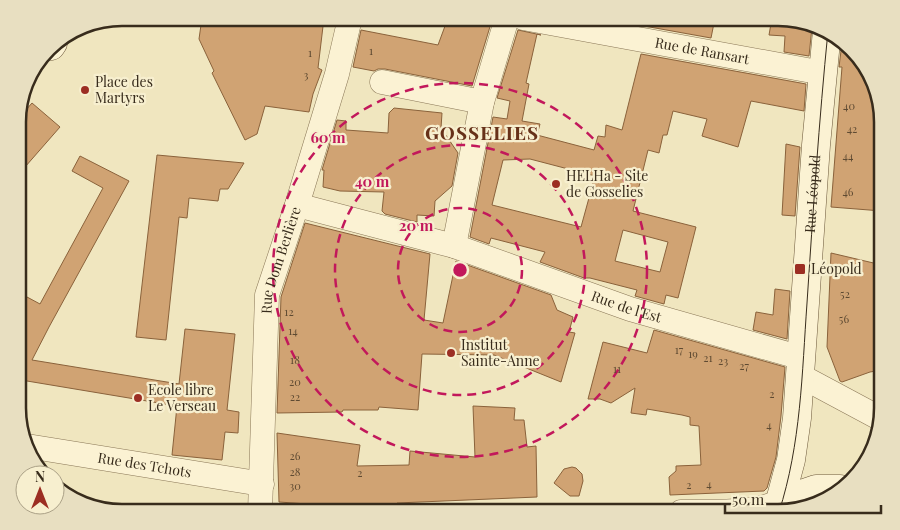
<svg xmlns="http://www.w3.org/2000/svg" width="900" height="530" font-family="'Playfair Display',serif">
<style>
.building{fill:#d0a373;stroke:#8a623b;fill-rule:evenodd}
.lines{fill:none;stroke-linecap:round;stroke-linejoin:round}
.street-casing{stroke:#8a7757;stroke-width:25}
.secondary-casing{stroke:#6b573a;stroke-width:29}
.street{stroke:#fbf2d3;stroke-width:24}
.secondary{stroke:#fbf2d3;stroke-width:28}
.tram{stroke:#382c1c;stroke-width:1}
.ring{fill:none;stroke:#c2185b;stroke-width:2.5;stroke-dasharray:9 6}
.poi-dot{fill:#9c2e23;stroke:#f7efcf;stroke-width:2}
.labels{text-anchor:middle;stroke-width:4.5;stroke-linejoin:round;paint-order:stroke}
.number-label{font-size:11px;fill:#5e4a32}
.street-label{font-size:14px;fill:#382c1c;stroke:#f7efcf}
.poi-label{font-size:14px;fill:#382c1c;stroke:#f7efcf;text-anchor:start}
.district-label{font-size:19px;font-weight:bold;letter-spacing:1px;fill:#673119;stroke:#f7efcf}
.rim{fill:none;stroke:#382c1c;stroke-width:2.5}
.centre{fill:#c2185b;stroke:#f7efcf;stroke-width:2.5}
.ring-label{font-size:15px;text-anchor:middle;font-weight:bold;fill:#c2185b;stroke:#f7efcf;stroke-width:4.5;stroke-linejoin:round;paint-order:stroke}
</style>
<rect width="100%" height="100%" fill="#f0e6bf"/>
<g class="building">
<path d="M202,18H324L318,68L322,70L313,94L309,112L265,106L257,134L245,140L212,73L214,71L199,39Z"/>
<path d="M448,18H477L492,20L472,86L385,69H378L374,71L353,67L361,30L438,45Z"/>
<path d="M635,18H715L711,38L633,24Z"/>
<path d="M772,18H779L812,27L809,56L784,52L785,36L769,35Z"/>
<path d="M518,30L541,35L537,34L526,83L529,84L522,121L540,124L537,135L594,150L598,136L605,137L606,125L622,130L641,54L806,84L804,111L751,101L738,147L702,136L707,119L673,111L667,135H663L659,153L648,150L633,211L696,227L678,298L666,295L664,304L635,296L637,290L590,278H584L540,262L545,252L491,238L489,244L470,237L493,117L507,119L510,101L497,98ZM530,159L595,176L581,227L492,205L503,160ZM623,230L668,242L660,272L615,261Z"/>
<path d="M842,43L868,69L882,115L878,164H882V211L831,207L842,67H839Z"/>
<path d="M32,103L60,127L18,175V119Z"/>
<path d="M394,108L442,113L441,128L458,153L452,186L435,201L434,216L417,215V222L385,214L382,211L384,192L340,191L323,187L324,170H322L337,120L346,121V130L388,133L389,113Z"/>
<path d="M786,144L800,147L795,216L782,215Z"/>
<path d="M157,155L244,163L228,189H220L218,201L189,198L187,218L179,217L166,340L136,337Z"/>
<path d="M80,156L129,181L49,327L32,360L179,384L185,329L235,334L227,410L239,412L238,433L225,432L222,460L172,455L177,406L21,380L18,385V313L27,297L40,304L103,188L72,171Z"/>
<path d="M305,223L430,254L424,320L443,323L456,261L551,295L557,310L573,317L569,332L575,333L561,382L494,355L422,354L418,410L379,407L378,410H343L342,412L277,413L281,297Z"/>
<path d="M831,253L882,265V370L870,372L842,382L840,381L827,347Z"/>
<path d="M775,289L790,291L787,339L753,330L756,312L773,315Z"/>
<path d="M654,330L785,367L781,416L776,457L767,488L764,491L670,495L669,477L676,471V466L701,465L699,426L690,425V417L682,415L647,409L646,415L631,413L635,388L611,403L600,399H588L603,342L647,353Z"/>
<path d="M473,406L515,408L514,420H524L527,447L536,446L537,497L397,503V504L322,505L279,502L277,433L360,445L357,466L409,465L410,451L475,457Z"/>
<path d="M572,467L576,468L582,474L583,481L579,496H570L554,483L564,469Z"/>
</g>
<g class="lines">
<defs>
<g id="street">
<path id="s1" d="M523,18L823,73"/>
<path d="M382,82L482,102"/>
<path id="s2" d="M297,205L454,246L630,309L802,358"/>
<path d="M454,246L482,102L507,18"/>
<path d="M800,380L810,381L881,419"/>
<path id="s3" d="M27,446L262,484"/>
<path id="s4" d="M260,512L267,295L297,205L337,74L350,18"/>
<path d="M681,512C711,511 753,515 781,501"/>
</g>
<g id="secondary">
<path d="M51,46L53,43"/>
<path d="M781,501L816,489H840"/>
<path id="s5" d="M777,512L791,460L797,418L816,145L827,31"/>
</g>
</defs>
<use href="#street" class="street-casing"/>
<use href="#secondary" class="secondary-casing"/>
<use href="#street" class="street"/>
<use href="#secondary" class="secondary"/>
<path class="tram" d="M779,512C801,444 802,373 807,303C813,212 819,121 828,31"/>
</g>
<g class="ring">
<circle cx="460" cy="270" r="62"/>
<circle cx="460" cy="270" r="125"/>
<circle cx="460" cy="270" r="187"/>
</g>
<g class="poi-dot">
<circle cx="85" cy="90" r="5"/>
<circle cx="556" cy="184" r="5"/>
<rect x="794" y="263" width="12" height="12" rx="2.5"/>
<circle cx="451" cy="353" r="5"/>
<circle cx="138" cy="398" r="5"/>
</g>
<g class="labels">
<g class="number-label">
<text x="371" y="55">1</text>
<text x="310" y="57">1</text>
<text x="306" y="79">3</text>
<text x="849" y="110">40</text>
<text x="852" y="133">42</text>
<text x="848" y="160">44</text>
<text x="848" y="196">46</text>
<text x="845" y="298">52</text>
<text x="289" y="316">12</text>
<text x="844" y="323">56</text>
<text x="293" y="335">14</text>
<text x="679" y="354">17</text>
<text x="693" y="358">19</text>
<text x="708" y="362">21</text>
<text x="295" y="364">18</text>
<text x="723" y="365">23</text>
<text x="744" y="370">27</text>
<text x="617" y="373">11</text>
<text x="295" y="386">20</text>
<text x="772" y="398">2</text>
<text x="295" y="401">22</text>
<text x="769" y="429">4</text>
<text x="295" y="460">26</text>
<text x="295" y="476">28</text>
<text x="360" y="477">2</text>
<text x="709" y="488">4</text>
<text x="689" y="489">2</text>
<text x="295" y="490">30</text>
</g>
<g class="street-label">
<text dy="5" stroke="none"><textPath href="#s1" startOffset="182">Rue de Ransart</textPath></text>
<text dy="5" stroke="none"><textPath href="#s5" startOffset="321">Rue Léopold</textPath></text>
<text dy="5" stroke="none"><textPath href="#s4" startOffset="254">Rue Dom Berlière</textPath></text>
<text dy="5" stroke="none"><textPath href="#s2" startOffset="345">Rue de l'Est</textPath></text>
<text dy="5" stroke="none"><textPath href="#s3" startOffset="119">Rue des Tchots</textPath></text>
</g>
<g class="poi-label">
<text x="95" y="87">Place des<tspan x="95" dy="16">Martyrs</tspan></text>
<text x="566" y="181">HELHa - Site<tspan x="566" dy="16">de Gosselies</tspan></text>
<text x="811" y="274">Léopold</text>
<text x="461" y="350">Institut<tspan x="461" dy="16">Sainte-Anne</tspan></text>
<text x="148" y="395">Ecole libre<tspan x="148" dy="16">Le Verseau</tspan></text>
</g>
<g class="district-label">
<text x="482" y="140">GOSSELIES</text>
</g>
</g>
<path d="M0 0H900V530H0ZM122 26H778A96 96 0 0 1 874 122V408A96 96 0 0 1 778 504H122A96 96 0 0 1 26 408V122A96 96 0 0 1 122 26Z" fill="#e8dfc1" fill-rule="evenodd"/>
<path class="rim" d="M122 26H778A96 96 0 0 1 874 122V408A96 96 0 0 1 778 504H122A96 96 0 0 1 26 408V122A96 96 0 0 1 122 26Z"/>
<circle cx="460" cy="270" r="8" class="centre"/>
<g class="ring-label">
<text x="328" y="143">60 m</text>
<text x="372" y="187">40 m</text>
<text x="416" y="231">20 m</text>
</g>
<g transform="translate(40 490)"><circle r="24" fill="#f7efcf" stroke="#aba187"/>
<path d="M0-4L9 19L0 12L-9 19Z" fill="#9c2e23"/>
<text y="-8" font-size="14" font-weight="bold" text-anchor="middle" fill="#382c1c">N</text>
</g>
<path d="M725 505v8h156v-8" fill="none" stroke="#382c1c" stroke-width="2.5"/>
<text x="732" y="505" font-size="15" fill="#382c1c" stroke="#f7efcf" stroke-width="4" paint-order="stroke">50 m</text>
</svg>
